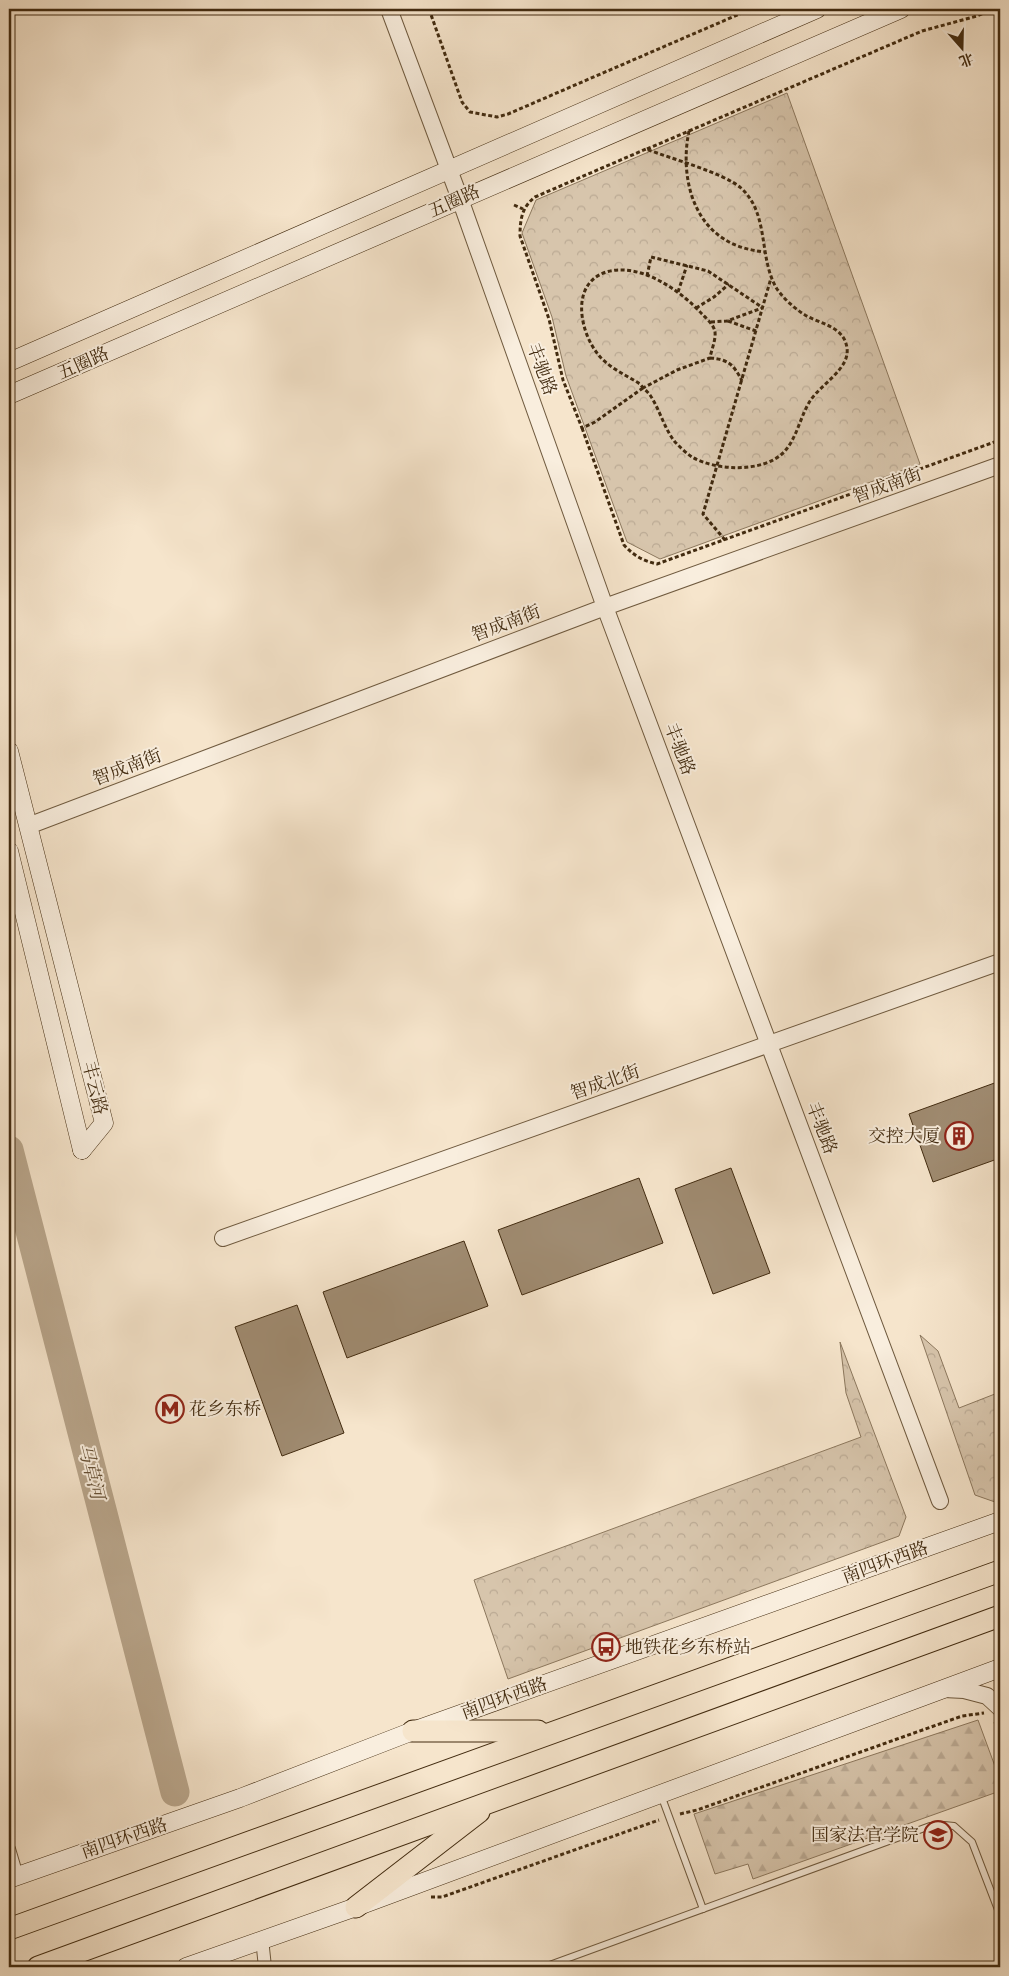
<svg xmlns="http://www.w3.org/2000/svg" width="1009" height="1976" font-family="'Libre Bodoni','Noto Serif SC',serif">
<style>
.forest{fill:url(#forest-firs);stroke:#8c785e}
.park{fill:url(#park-crowns);stroke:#8c785e}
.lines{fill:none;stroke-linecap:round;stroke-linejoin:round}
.river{stroke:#b9a68c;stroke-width:29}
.building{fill:#a08c72;stroke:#422b10}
.service-casing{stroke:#6f5a3f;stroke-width:8}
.minor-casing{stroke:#6f5a3f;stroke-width:14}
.tertiary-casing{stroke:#6f5a3f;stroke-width:18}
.secondary-casing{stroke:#422b10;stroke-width:19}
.trunk-casing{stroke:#422b10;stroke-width:23}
.path{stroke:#422b10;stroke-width:3;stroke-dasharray:4 2.5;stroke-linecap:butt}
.service{stroke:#f9eede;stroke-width:6}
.minor{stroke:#f9eede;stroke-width:12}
.tertiary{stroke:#f9eede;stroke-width:16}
.secondary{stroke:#f9eede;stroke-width:18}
.trunk{stroke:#f6e5cc;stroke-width:21}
.labels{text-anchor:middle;stroke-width:4;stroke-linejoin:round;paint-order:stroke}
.street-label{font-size:18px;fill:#422b10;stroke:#f9eede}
.poi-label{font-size:18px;fill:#422b10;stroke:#f9eede;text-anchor:end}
.water-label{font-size:19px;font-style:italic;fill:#665035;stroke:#f9eede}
</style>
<defs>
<pattern id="forest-firs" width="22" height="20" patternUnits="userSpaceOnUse" patternTransform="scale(1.25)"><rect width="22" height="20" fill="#d7c5ac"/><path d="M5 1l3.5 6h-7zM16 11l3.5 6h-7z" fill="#baa993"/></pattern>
<pattern id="park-crowns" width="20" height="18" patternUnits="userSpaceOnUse" patternTransform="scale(1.25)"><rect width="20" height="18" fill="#d7c5ac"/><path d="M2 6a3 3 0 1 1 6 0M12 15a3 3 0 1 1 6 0" fill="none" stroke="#baa993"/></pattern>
</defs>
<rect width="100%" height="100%" fill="#f6e5cc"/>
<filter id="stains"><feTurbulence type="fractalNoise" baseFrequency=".004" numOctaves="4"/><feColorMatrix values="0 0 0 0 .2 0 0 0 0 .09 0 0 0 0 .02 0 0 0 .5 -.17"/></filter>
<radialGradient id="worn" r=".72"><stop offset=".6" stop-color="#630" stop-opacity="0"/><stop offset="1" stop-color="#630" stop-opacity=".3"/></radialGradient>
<path class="forest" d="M978,1720L1000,1780V1791L753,1879L748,1864L715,1874L694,1814Z"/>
<g class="park">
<path d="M787,93L920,464L660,559L627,542L566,376L552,317L522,233L536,200Z"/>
<path d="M920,1335L938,1351L959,1408L1000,1392V1500L995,1502L975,1495Z"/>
<path d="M840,1342L906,1517L899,1536L508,1679L474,1580L861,1437L846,1393Z"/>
</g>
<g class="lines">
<path class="river" d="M9,1150L175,1792"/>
</g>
<g class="building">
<path d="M1000,1081V1158L933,1182L909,1114Z"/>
<path d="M731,1168L770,1273L713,1294L675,1189Z"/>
<path d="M639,1178L663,1243L522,1295L498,1230Z"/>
<path d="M464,1241L488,1306L347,1358L323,1292Z"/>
<path d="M297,1305L344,1433L282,1456L235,1327Z"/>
</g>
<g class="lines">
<defs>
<g id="service">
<path d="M661,1795L703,1909"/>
<path d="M544,1967L930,1826L944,1825L954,1826L972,1842L1000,1915"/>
</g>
<g id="minor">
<path d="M9,1849L17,1876"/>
<path d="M262,1939L265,1967"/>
</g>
<g id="tertiary">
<path d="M389,9L460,199L605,607L940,1501"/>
<path d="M28,826L605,607L1000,465"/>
<path d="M223,1238L1000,962"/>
<path d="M944,1689L964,1690L987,1696L1000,1708"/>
</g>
<g id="secondary">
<path d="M9,362L817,9"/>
<path d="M9,395L901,9"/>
<path d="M9,751L104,1123L82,1150"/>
<path d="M9,851L82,1150"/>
<path d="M9,1879L240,1798L413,1731L1000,1521"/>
<path d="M186,1967L356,1907L1000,1668"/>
</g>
<g id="trunk">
<path d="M413,1731H538"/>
<path d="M356,1907L479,1812"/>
<path d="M9,1929L1000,1571"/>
<path d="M38,1967L1000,1616"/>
</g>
</defs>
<use href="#service" class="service-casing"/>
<use href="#minor" class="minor-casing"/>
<use href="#tertiary" class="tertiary-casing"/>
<use href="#secondary" class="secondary-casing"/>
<use href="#trunk" class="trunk-casing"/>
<g class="path">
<path d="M429,9L462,102L470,112L497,117L508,114L751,9"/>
<path d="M689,131L922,31L977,16L994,9"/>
<path d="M647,149L689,131C681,169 689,217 724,239C736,247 750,250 764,252"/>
<path d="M514,205L523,209"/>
<path d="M647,276L651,257L708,271L763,308"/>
<path d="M678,292L687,265"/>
<path d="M696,308L714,297L729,284"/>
<path d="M728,321L756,331"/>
<path d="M711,322L727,321L762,308"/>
<path d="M710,358C728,359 734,365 742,381"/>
<path d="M643,388L595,422L582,428L563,380L549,319L520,236C520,219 522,207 535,197L646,149C669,158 724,173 741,188C770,214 758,258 777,289C784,299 794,308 805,315C820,324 844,326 847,348C850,369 821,384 810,401C800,417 797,438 784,452C764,473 716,471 692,457C686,453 680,447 675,442C664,428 660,410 650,395C647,391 643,388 640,384C626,375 607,367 597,353C580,331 570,284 606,272C640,262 680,290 702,314C707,319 714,325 715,332C716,340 711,351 710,358L677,370L643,388"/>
<path d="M582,428L624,545C633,555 643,561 657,564L1000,440"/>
<path d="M725,540L703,514L771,278"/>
<path d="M995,1722L1000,1737"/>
<path d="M680,1814L697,1810L962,1716L984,1713"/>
<path d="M431,1897H442L659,1820"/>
</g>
<use href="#service" class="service"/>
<use href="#minor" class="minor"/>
<use href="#tertiary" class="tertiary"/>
<use href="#secondary" class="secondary"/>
<use href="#trunk" class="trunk"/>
</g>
<defs>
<symbol id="building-ring" viewBox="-11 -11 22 22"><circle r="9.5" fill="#f9eede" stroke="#8f2418" stroke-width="1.5"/><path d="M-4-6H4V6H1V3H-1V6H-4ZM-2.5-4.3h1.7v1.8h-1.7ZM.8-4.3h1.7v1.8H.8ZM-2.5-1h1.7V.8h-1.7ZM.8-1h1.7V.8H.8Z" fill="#8f2418"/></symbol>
<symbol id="metro-ring" viewBox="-11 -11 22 22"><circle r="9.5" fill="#f9eede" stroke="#8f2418" stroke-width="1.5"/><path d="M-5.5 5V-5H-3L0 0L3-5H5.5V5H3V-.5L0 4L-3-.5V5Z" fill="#8f2418"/></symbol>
<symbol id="bus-ring" viewBox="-11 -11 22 22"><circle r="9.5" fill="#f9eede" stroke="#8f2418" stroke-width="1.5"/><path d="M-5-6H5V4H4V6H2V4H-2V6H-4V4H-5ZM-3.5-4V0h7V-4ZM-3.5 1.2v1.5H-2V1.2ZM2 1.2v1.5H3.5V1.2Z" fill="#8f2418"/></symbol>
<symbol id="university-ring" viewBox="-11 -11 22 22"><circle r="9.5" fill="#f9eede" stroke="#8f2418" stroke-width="1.5"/><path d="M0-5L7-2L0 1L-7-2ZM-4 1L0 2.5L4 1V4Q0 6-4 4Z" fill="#8f2418"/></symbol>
</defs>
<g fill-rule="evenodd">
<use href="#building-ring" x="943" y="1120" width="32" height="32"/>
<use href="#metro-ring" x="154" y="1393" width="32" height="32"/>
<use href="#bus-ring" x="590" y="1631" width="32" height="32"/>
<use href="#university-ring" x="922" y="1819" width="32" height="32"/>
</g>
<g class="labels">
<g class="street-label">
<text transform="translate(454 201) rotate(-24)" y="6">五圈路</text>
<text transform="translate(83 363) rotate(-24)" y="6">五圈路</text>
<text transform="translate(542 369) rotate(70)" y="6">丰驰路</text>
<text transform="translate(887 485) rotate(-20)" y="6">智成南街</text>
<text transform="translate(506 623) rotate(-21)" y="6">智成南街</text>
<text transform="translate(680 749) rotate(69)" y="6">丰驰路</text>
<text transform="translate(127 767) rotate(-21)" y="6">智成南街</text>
<text transform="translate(605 1082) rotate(-19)" y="6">智成北街</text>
<text transform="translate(95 1088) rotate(76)" y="6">丰云路</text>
<text transform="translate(822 1128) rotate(69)" y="6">丰驰路</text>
<text transform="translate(885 1562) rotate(-20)" y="6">南四环西路</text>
<text transform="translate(504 1698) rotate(-20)" y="6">南四环西路</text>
<text transform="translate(124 1838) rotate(-19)" y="6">南四环西路</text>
</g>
<g class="poi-label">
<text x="940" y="1142">交控大厦</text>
<text x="189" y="1415" text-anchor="start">花乡东桥</text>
<text x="625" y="1653" text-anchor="start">地铁花乡东桥站</text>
<text x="919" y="1841">国家法官学院</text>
</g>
<g class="water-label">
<text transform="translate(92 1471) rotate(76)" y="7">马草河</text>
</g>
</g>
<rect width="1009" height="1976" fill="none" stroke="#f6e5cc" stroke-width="30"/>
<rect x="10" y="10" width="989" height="1956" fill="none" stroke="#422b10" stroke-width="2.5"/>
<rect x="15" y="15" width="979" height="1946" fill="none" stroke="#422b10"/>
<g transform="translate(962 48) rotate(160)" stroke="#f9eede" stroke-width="4" paint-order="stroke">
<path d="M0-4L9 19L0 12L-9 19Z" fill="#422b10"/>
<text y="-8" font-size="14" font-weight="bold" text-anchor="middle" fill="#422b10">北</text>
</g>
<rect width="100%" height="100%" filter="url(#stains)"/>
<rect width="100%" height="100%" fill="url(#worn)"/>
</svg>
